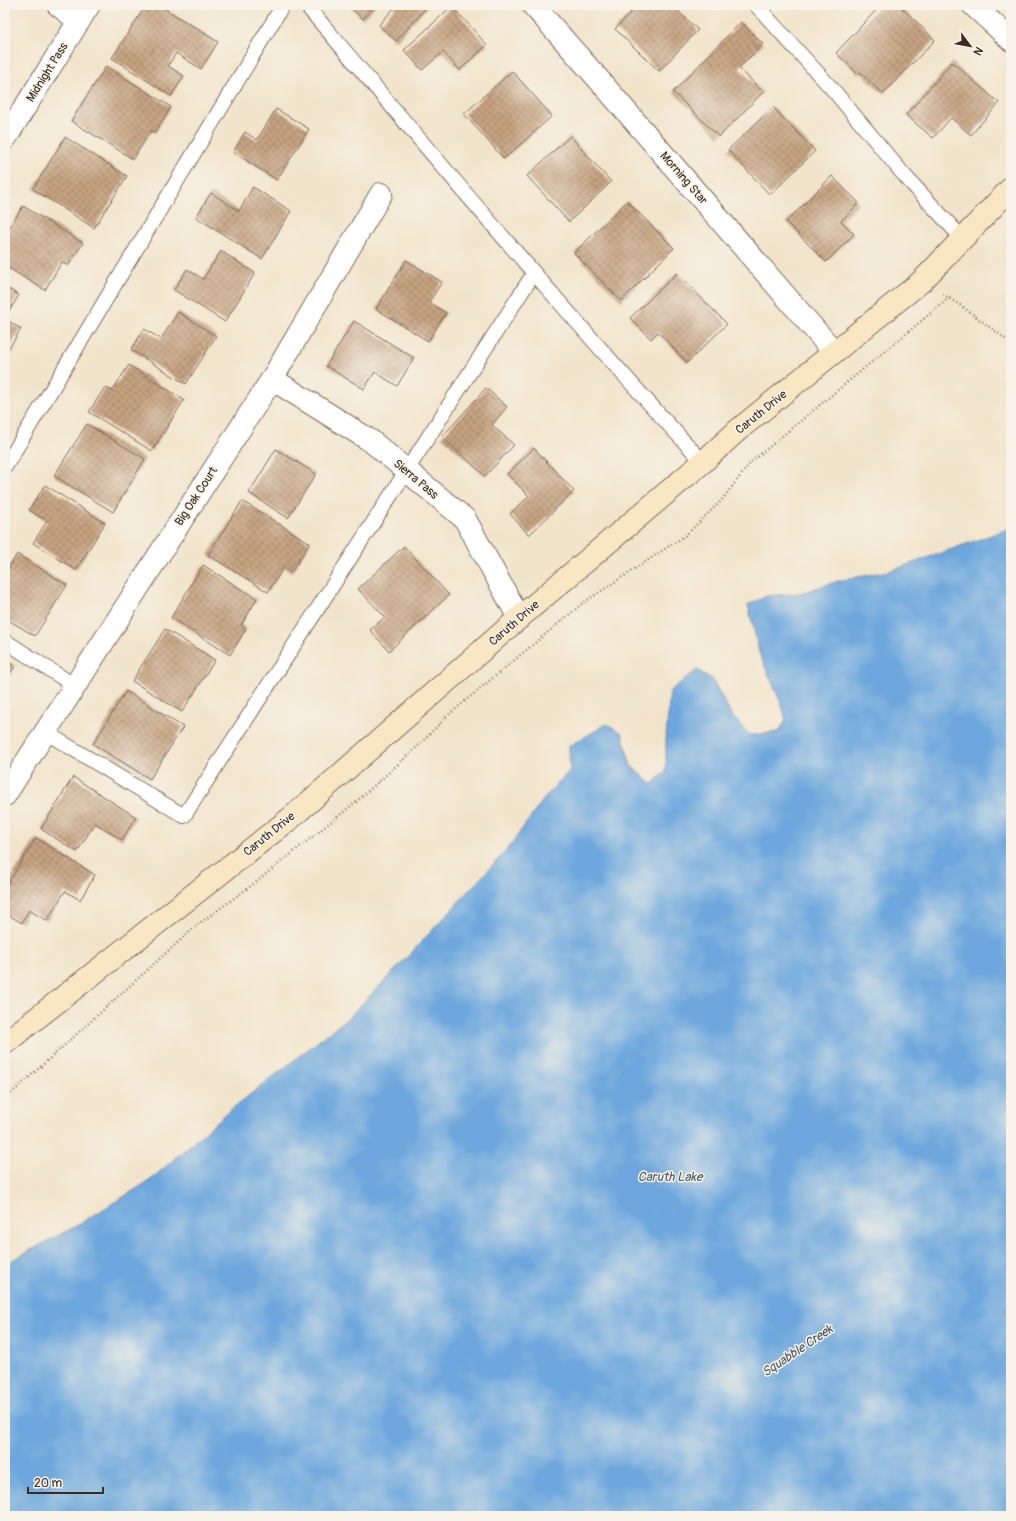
<svg xmlns="http://www.w3.org/2000/svg" width="1016" height="1521" font-family="Pangolin,sans-serif">
<style>
.water{fill:#6da7dd;stroke:#54687e}
.building{fill:url(#building-cross-hatch)}
.lines{fill:none;stroke-linecap:round;stroke-linejoin:round}
.lane-casing{stroke:#7b6b5b;stroke-width:16}
.street-casing{stroke:#7b6b5b;stroke-width:24}
.secondary-casing{stroke:#7b6b5b;stroke-width:24}
.path{stroke:#7b6b5b;stroke-width:2.5;stroke-dasharray:1 3;stroke-linecap:butt}
.lane{stroke:#fff;stroke-width:14}
.street{stroke:#fff;stroke-width:22}
.secondary{stroke:#f9e7c3;stroke-width:22}
.labels{text-anchor:middle;stroke-width:3;stroke-linejoin:round;paint-order:stroke}
.street-label{font-size:12px;fill:#3b2a1e;stroke:#f7f3e8}
.water-label{font-size:13px;font-style:italic;fill:#4c5661;stroke:#f7f3e8}
</style>
<defs>
<pattern id="building-cross-hatch" width="8" height="8" patternUnits="userSpaceOnUse"><rect width="8" height="8" fill="#c6a381"/><path d="M0 0l8 8M0 8l8-8" fill="none" stroke="#a28569"/></pattern>
</defs>
<rect width="100%" height="100%" fill="#f7f3e8"/>
<filter id="ink" filterUnits="userSpaceOnUse"><feTurbulence type="fractalNoise" baseFrequency=".025" numOctaves="2"/><feDisplacementMap in="SourceGraphic" scale="8" xChannelSelector="R" yChannelSelector="G"/><feConvolveMatrix kernelMatrix="1 2 1 2 8 2 1 2 1" color-interpolation-filters="sRGB"/></filter>
<filter id="wash" filterUnits="userSpaceOnUse"><feTurbulence type="fractalNoise" baseFrequency=".012" numOctaves="4" result="noise"/><feDisplacementMap in="SourceGraphic" scale="16" xChannelSelector="R" yChannelSelector="G"/><feGaussianBlur stdDeviation="0.9" result="paint"/><feColorMatrix in="noise" values="0 0 0 0 0 0 0 0 0 0 0 0 0 0 0 0 0 1.4 0 .05"/><feComposite in="paint" operator="in"/></filter>
<g filter="url(#wash)">
<rect width="100%" height="100%" fill="#f2e4cb"/>
<path class="water" d="M1011,528V1516H5V1264L76,1226L149,1181L228,1112L348,1018L399,966L506,851L544,799L570,770L569,746L607,724L622,733L631,766L652,784L666,771V736L670,691L697,670L712,679L732,716L750,735L779,732L786,720L781,703L760,655L748,605L767,596L801,593L838,581L893,570Z"/>
<g id="blocks">
<g class="building">
<path d="M146,5H159L218,42L201,69L176,53L168,66L184,76L171,96L112,58Z"/>
<path d="M348,5H376L363,19Z"/>
<path d="M392,5H429L396,41L379,25L395,7Z"/>
<path d="M638,5H679L676,9L698,30L659,71L615,29Z"/>
<path d="M881,5H899L935,40L883,94L860,72L858,74L836,53Z"/>
<path d="M452,6L487,45L460,70L443,52L422,70L404,50Z"/>
<path d="M741,22L763,44L739,68L763,92L719,137L673,92Z"/>
<path d="M952,62L999,103L971,135L951,118L933,138L906,115Z"/>
<path d="M106,66L171,107L155,133L151,131L133,159L71,121Z"/>
<path d="M512,71L552,116L504,159L464,114Z"/>
<path d="M773,107L815,151L770,195L728,150Z"/>
<path d="M276,109L309,129L277,180L233,152L245,132L257,140Z"/>
<path d="M570,136L611,182L569,222L527,176Z"/>
<path d="M65,137L127,176L94,228L33,189Z"/>
<path d="M832,176L859,203L841,221L854,234L826,262L786,222Z"/>
<path d="M253,187L291,211L262,259L196,217L211,193L239,211Z"/>
<path d="M627,201L674,248L621,301L574,253Z"/>
<path d="M23,206L83,243L68,266L62,262L45,290L5,266V235Z"/>
<path d="M221,251L255,273L225,322L174,290L187,269L203,279Z"/>
<path d="M406,260L442,282L429,302L446,313L428,341L376,309Z"/>
<path d="M677,273L727,324L687,363L658,332L651,339L630,318Z"/>
<path d="M5,287L19,295L5,318Z"/>
<path d="M178,312L216,336L186,384L131,350L144,329L161,339Z"/>
<path d="M5,319L21,329L6,353L5,352Z"/>
<path d="M354,321L414,358L397,386L375,372L364,389L326,366Z"/>
<path d="M129,365L184,400L152,451L89,412L105,387L112,391Z"/>
<path d="M486,388L507,407L492,425L514,445L485,476L442,437Z"/>
<path d="M87,424L145,459L113,512L54,476Z"/>
<path d="M534,448L574,491L529,535L510,514L529,496L507,474Z"/>
<path d="M276,449L316,474L288,518L249,493Z"/>
<path d="M45,485L105,523L76,570L33,543L47,521L29,510Z"/>
<path d="M242,501L310,543L292,572L284,567L268,592L208,555Z"/>
<path d="M404,546L449,595L389,651L370,630L385,617L358,589Z"/>
<path d="M17,554L67,585L35,636L5,618V574Z"/>
<path d="M203,565L257,599L241,625L246,629L230,655L171,618Z"/>
<path d="M165,629L215,660L182,712L132,681Z"/>
<path d="M5,660L15,666L5,682Z"/>
<path d="M126,691L183,727L150,779L93,744Z"/>
<path d="M73,777L136,817L122,840L95,823L77,852L41,829Z"/>
<path d="M36,838L95,875L80,900L65,891L47,921L29,910L22,923L5,913V888Z"/>
</g>
</g>
</g>
<g filter="url(#ink)">
<use href="#blocks" fill-opacity="0" stroke="#7b6b5b" stroke-width="1"/>
<g class="lines">
<defs>
<g id="lane">
<path d="M306,5C436,159 566,314 703,462"/>
<path d="M756,5L834,91L904,175L962,238"/>
<path d="M5,467L283,5"/>
<path d="M5,641L75,686"/>
<path d="M45,732L184,816L534,273"/>
</g>
<g id="street">
<path d="M58,5L79,21"/>
<path d="M533,5L600,81L834,352"/>
<path d="M973,5L1011,40"/>
<path d="M5,139L89,5"/>
<path d="M272,379L371,441L465,519L519,618"/>
<path d="M5,795L272,379L381,194"/>
</g>
<path id="secondary" d="M5,1043L292,817L519,618L703,462L738,430L922,281L1011,188"/>
</defs>
<use href="#lane" class="lane-casing"/>
<use href="#street" class="street-casing"/>
<use href="#secondary" class="secondary-casing"/>
<g class="path">
<path d="M943,294L963,307L1011,343"/>
<path d="M5,1099L197,925L251,886L356,802L415,749L446,717L583,603L686,535L721,501L751,462L949,298"/>
</g>
<use href="#lane" class="lane"/>
<use href="#street" class="street"/>
<use href="#secondary" class="secondary"/>
</g>
</g>
<g class="labels">
<g class="street-label">
<text transform="translate(47 72) rotate(-58)" y="4">Midnight Pass</text>
<text transform="translate(684 178) rotate(49)" y="4">Morning Star</text>
<text transform="translate(761 412) rotate(-39)" y="4">Caruth Drive</text>
<text transform="translate(416 479) rotate(40)" y="4">Sierra Pass</text>
<text transform="translate(196 496) rotate(-57)" y="4">Big Oak Court</text>
<text transform="translate(514 623) rotate(-41)" y="4">Caruth Drive</text>
<text transform="translate(269 834) rotate(-39)" y="4">Caruth Drive</text>
</g>
<g class="water-label">
<text x="670" y="1181">Caruth Lake</text>
<text transform="translate(797 1350) rotate(-34)" y="5">Squabble Creek</text>
</g>
</g>
<rect width="1016" height="1521" fill="none" stroke="#f7f3e8" stroke-width="20"/>
<g transform="translate(970 46) rotate(122)" stroke="#f7f3e8" stroke-width="3" paint-order="stroke">
<path d="M0-3L7 15L0 10L-7 15Z" fill="#3b2a1e"/>
<text y="-6" font-size="11" font-weight="bold" text-anchor="middle" fill="#3b2a1e">N</text>
</g>
<path d="M28 1487v6h75v-6" fill="none" stroke="#3b2a1e" stroke-width="2"/>
<text x="34" y="1487" font-size="12" fill="#3b2a1e" stroke="#f7f3e8" stroke-width="3" paint-order="stroke">20 m</text>
</svg>
